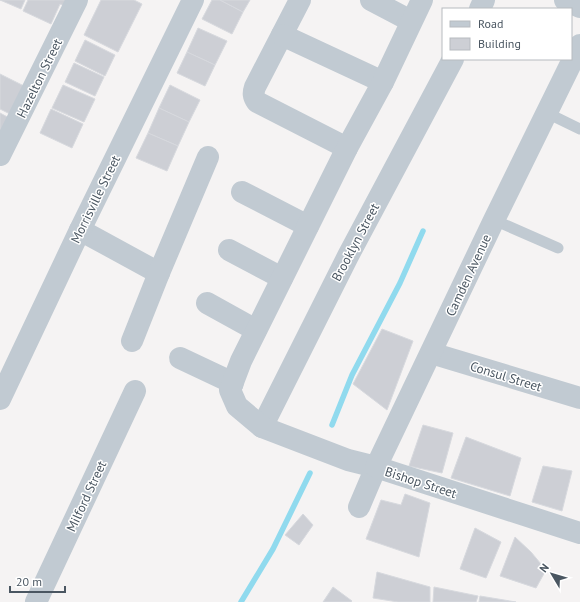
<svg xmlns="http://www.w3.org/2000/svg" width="580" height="602" font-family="'PT Sans',sans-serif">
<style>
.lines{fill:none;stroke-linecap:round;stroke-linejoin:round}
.stream{stroke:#90daee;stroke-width:5.5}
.building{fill:#cdcfd5;stroke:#d7d9de}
.service{stroke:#c1cad2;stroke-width:11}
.minor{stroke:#c1cad2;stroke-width:22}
.tertiary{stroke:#c1cad2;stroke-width:22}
.labels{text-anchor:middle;stroke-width:3;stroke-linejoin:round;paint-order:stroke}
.street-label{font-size:13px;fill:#4a5661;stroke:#fff}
</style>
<rect width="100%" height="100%" fill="#f5f3f3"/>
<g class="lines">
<g class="stream">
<path d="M332,425L352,375L400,283L423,231"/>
<path d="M241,602L273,549L310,473"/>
</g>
</g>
<g class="building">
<path d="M0,0H25L21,9Z"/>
<path d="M28,0H73L69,8L60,4L51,24L23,11Z"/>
<path d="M101,0H134L142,4L118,52L84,35Z"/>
<path d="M212,0H220L243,12L232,34L202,19Z"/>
<path d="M220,0H250L243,12Z"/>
<path d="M198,28L227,41L215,65L187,52Z"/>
<path d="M85,40L115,55L105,76L75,61Z"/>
<path d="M187,52L215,65L205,86L177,73Z"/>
<path d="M74,63L104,77L95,96L65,82Z"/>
<path d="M0,74L30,89L16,117L0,109Z"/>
<path d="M63,85L95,99L84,122L52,108Z"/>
<path d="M170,85L200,100L189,122L159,108Z"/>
<path d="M159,108L189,122L178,146L148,133Z"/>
<path d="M51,109L83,124L72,148L40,133Z"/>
<path d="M0,113L15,121L0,146Z"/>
<path d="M148,133L178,146L167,171L136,158Z"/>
<path d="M382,329L413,341L387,410L353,384Z"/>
<path d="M423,425L453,433L442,473L409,466Z"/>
<path d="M466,437L521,458L510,496L451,478Z"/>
<path d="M543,466L572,471L562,511L532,502Z"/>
<path d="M405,494L430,503L419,557L366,539L381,500L401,505Z"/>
<path d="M303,514L313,525L299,545L285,535Z"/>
<path d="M475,528L501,542L486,578L460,569Z"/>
<path d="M515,537L531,552L546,570L536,588L500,576Z"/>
<path d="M377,572L430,587V602H398L373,598Z"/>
<path d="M333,587L352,601L351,602H323Z"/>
<path d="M434,587L478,596L476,602H433Z"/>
<path d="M480,596L516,602H479Z"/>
</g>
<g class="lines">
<g class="service">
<path d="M547,113L580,129"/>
<path d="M494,220L558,248"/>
</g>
<g class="minor">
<path d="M300,0L255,87C253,93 253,96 257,102L347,148"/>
<path d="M371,0L411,21"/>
<path d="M565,0L580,7"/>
<path d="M480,9L484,0"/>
<path d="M282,35L383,82"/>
<path d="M0,155L77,0"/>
<path d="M242,192L308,226"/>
<path d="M80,230L159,273"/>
<path d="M229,250L282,278"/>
<path d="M207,303L256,330"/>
<path d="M132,341L159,273L208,157"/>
<path d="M431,353L580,398"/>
<path d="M180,358L233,383"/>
<path d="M0,399L80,230L193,0"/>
<path d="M262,427L348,256L453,59"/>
<path d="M359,507L376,467L348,460L262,427L237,406L230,390L241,361L347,148L383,82L422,0"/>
<path d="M36,602L135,391"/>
</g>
<path class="tertiary" d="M580,45L494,220L376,467L580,533"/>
</g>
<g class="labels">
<g class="street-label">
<text transform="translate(39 78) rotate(-64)" y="5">Hazelton Street</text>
<text transform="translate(95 199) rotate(-64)" y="5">Morrisville Street</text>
<text transform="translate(355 242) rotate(-62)" y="5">Brooklyn Street</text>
<text transform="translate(468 275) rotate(-65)" y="5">Camden Avenue</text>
<text transform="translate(506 376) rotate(17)" y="5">Consul Street</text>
<text transform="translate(421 482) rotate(18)" y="5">Bishop Street</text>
<text transform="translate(86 496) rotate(-65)" y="5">Milford Street</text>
</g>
</g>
<rect x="442" y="8" width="130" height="52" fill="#ffffff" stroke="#b7bbc0"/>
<rect x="450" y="21" width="20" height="6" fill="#c1cad2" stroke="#b7bbc0"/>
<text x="478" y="28" font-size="12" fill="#4a5661">Road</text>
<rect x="450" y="38" width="20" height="12" fill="#cdcfd5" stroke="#b7bbc0"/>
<text x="478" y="48" font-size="12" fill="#4a5661">Building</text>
<g transform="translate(552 574) rotate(308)" stroke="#ffffff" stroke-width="3" paint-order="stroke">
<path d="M0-3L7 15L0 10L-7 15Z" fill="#4a5661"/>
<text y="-6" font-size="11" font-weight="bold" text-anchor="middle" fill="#4a5661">N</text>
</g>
<path d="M10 586v6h55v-6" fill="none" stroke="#4a5661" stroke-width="2"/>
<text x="16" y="586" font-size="12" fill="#4a5661" stroke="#ffffff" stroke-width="3" paint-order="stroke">20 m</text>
</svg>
